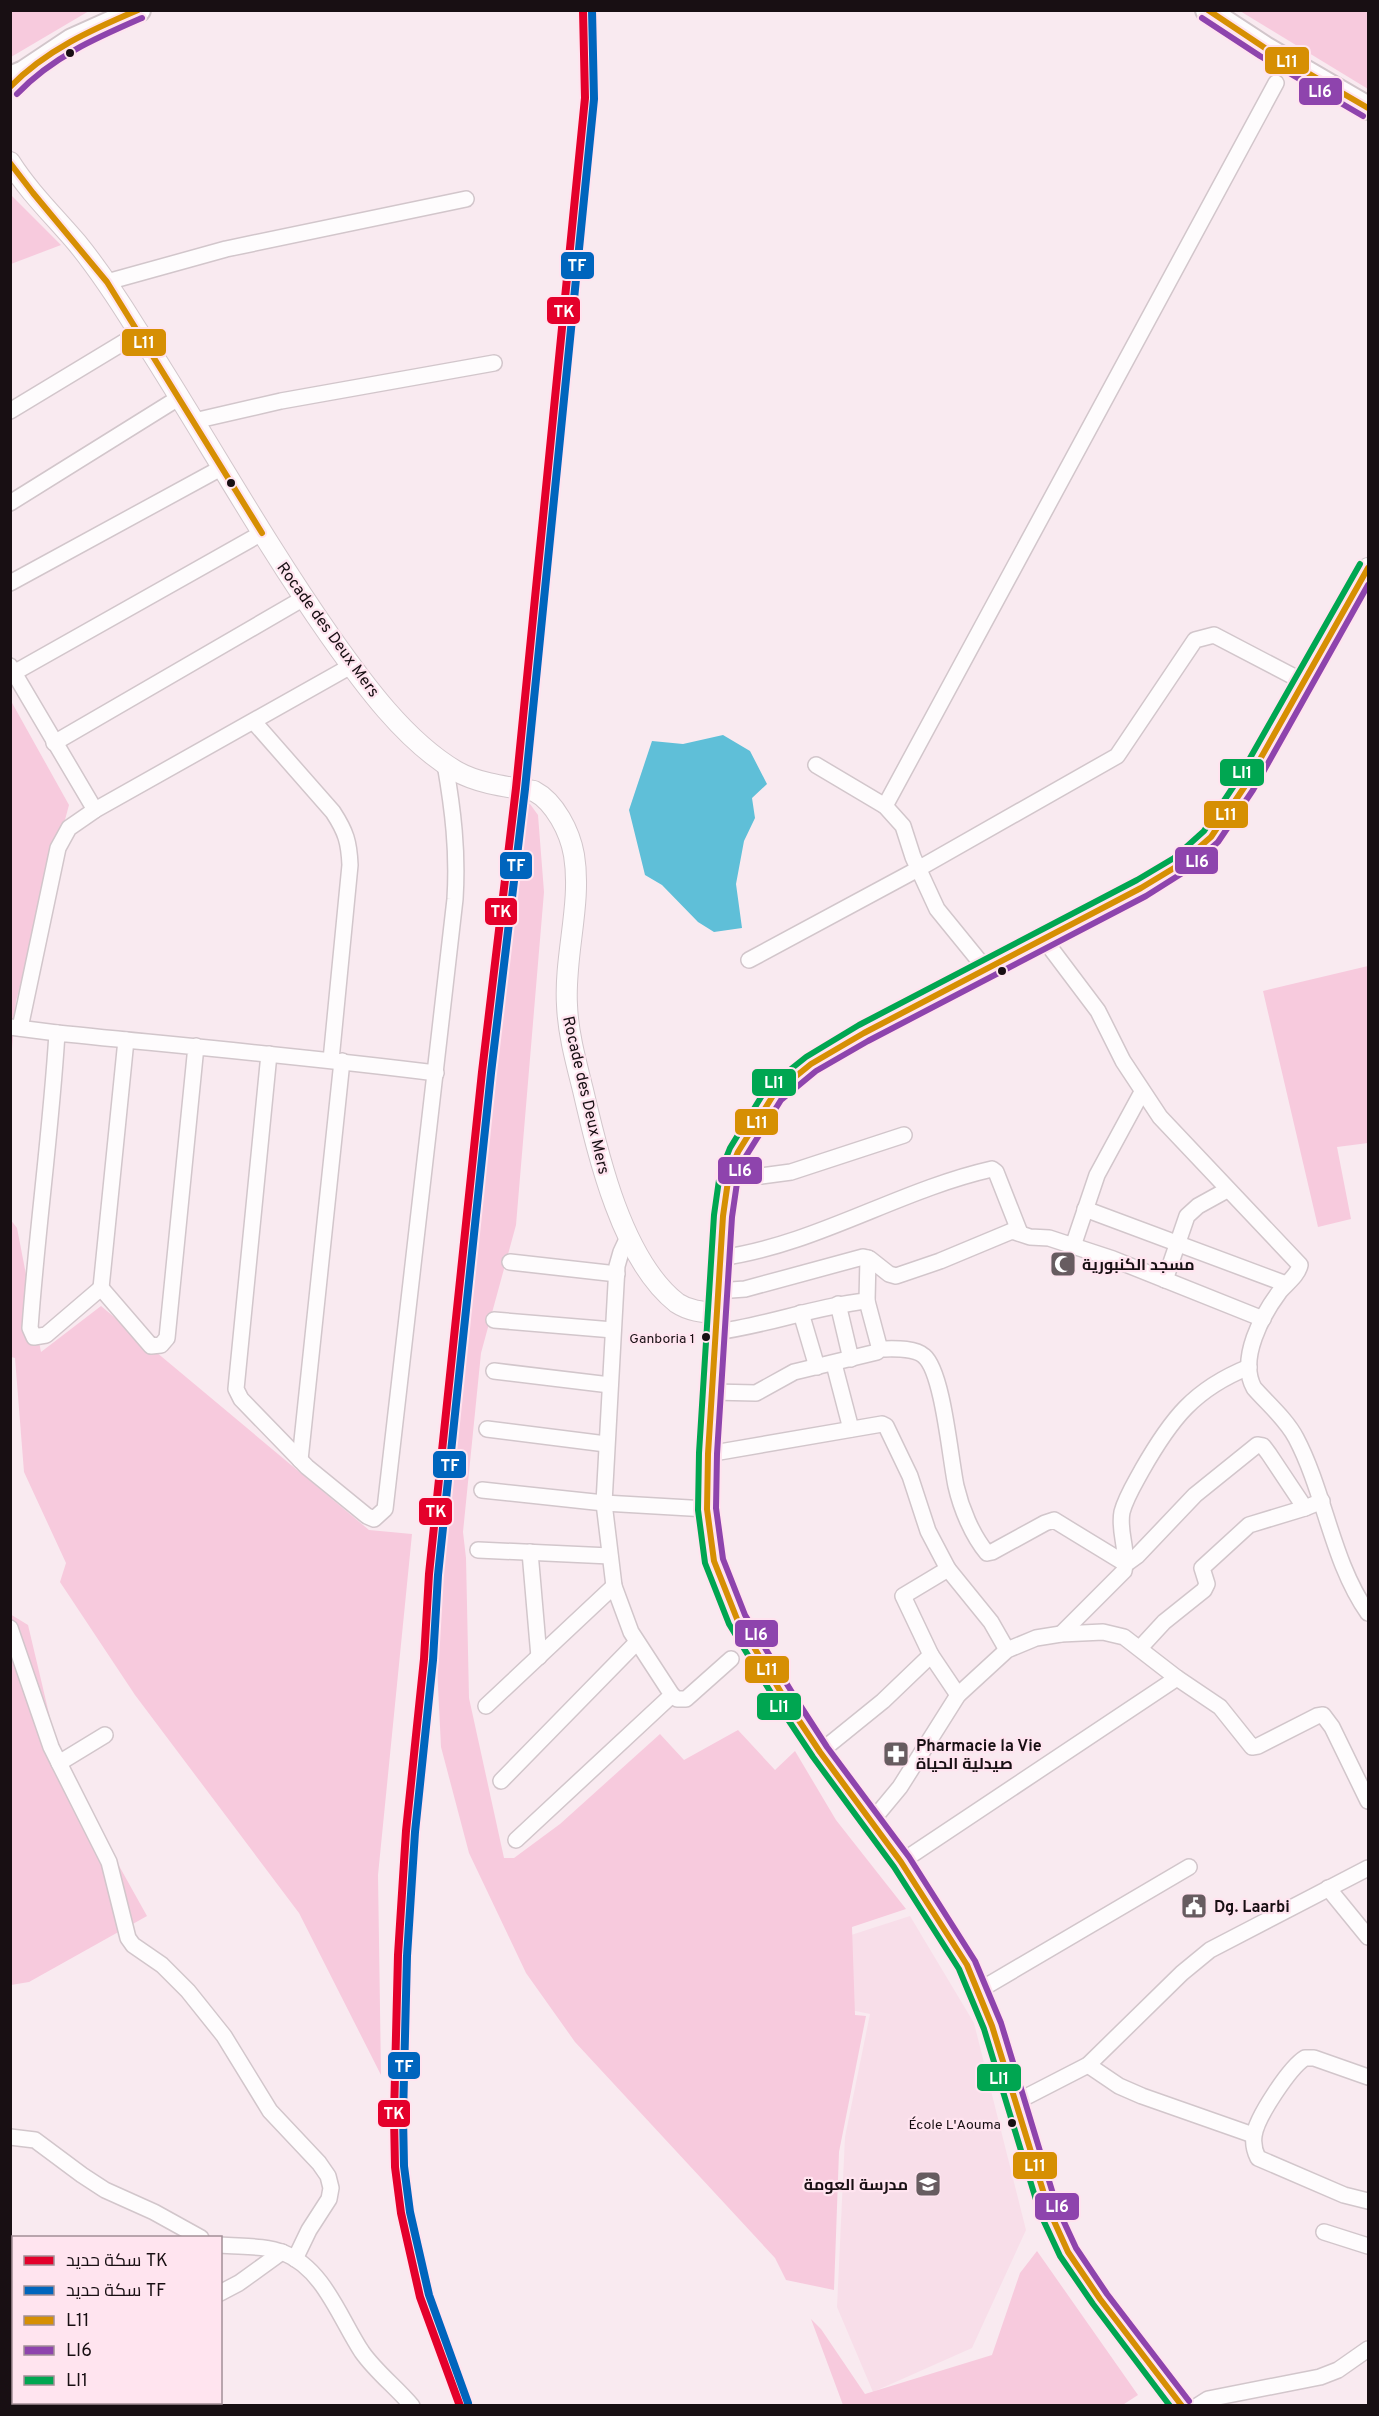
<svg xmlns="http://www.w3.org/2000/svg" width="1379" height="2416" font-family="Overpass,Cairo,sans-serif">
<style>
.built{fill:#f8dee9}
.green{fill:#f7cadd}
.water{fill:#5fbfd8}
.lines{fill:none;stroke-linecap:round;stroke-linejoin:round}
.minor-casing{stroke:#d2c6cb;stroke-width:18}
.major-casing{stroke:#d2c6cb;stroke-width:22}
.highway-casing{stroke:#d2c6cb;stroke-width:26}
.minor{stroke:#fefcfd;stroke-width:15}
.major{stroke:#fefcfd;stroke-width:20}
.highway{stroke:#fefcfd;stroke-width:22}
.bus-1-casing{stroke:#ffe4ef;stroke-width:10}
.bus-2-casing{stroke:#ffe4ef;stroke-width:10}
.bus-3-casing{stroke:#ffe4ef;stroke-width:10}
.bus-1{stroke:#d68f03;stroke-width:6}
.bus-2{stroke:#8e44ad;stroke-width:6}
.bus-3{stroke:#00a651;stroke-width:6}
.rail-1-casing{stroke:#ffe4ef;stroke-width:12}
.rail-2-casing{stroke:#ffe4ef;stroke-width:12}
.rail-1{stroke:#e4002b;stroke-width:8}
.rail-2{stroke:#0065bd;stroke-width:8}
.bus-dot{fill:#180f13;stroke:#ffe4ef;stroke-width:2}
.labels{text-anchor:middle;stroke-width:4.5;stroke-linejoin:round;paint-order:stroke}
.bus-label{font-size:14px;fill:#180f13;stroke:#ffe4ef;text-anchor:end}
.street-label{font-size:16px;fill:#180f13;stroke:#ffe4ef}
.poi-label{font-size:16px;font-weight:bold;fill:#180f13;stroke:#ffe4ef;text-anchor:start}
.line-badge{stroke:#ffe4ef;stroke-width:2}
.badge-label{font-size:16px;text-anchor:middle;font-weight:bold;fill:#fff}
</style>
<rect width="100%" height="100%" fill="#f9eaf0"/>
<path class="built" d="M910,1916L974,2023L1026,2230L972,2348L873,2392L837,2307L845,2137L870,2014L846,2009L845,1937Z"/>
<g class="green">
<path d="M11,10H89V11L11,57Z"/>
<path d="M1240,11H1368V89Z"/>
<path d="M11,195L61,245L11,264Z"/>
<path d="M11,701L69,805L16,1001L11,1061Z"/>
<path d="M518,801L530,804L538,815L544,892L516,1225L481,1353L463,1532L466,1558L469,1698L504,1858H514L560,1824L660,1734L684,1760L738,1730L775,1770L795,1751L836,1820L906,1909L852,1927L855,2015L866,2016L839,2152L834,2290L786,2280L775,2258L575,2042L526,1973L469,1853L441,1747L434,1605Z"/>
<path d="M1368,966V1143L1337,1147L1351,1219L1318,1227L1263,991Z"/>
<path d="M10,1219L17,1228L41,1352L101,1306L369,1530L412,1534L378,1875L381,2075L299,1913L135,1695L60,1582L66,1563L24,1472L15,1358L11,1357Z"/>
<path d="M10,1614L28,1625L60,1760L147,1916L29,1982L11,1985Z"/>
<path d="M1037,2251L1138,2395L1121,2406L843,2405L811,2319L821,2329L865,2394L992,2355L1020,2273Z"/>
</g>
<path class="water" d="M723,735L750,751L767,784L752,798L755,818L744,841L736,884L742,928L714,932L698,922L662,885L645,875L629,810L652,741L683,744Z"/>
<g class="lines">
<defs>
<g id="minor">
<path d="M107,282L226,249L466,199"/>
<path d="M10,411L139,333"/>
<path d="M194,421L281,401L494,363"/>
<path d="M10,503L180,397"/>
<path d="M10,583L221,468"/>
<path d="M10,666L95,810"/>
<path d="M10,675L262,533"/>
<path d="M254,722L333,812C346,832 349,842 350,865L331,1060"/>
<path d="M54,743L304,598"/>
<path d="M816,765L885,806L903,826L913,857L937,909L985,968"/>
<path d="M885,806L1276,83"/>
<path d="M1043,938L1098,1011L1123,1061L1160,1117L1300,1265C1298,1275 1287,1283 1280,1291C1262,1315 1238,1359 1254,1388C1268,1404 1286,1419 1296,1438C1325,1493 1332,1562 1368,1613"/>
<path d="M749,960L918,869L1117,756L1195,640L1214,635L1304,682"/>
<path d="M10,1027L57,1033"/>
<path d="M20,1028L58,848L69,828L95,810L351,666"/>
<path d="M196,1046L167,1338L161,1345L151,1346L101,1288L46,1335L34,1337L30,1328C37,1229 51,1132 57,1033C183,1046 310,1057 436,1073"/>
<path d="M269,1054L236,1389L241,1399L307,1467L367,1516L374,1519L385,1509L455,899C458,851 453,810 445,764"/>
<path d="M729,1174L761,1176L791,1172L904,1135"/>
<path d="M1085,1209L1286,1284"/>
<path d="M1073,1246L1097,1175L1142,1092"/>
<path d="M720,1258C815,1245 899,1190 992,1169L996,1172L1020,1233"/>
<path d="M510,1262L617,1274"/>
<path d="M1165,1280L1187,1216L1198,1206L1227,1190"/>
<path d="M101,1288L126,1040"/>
<path d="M717,1291L745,1289L863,1257L870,1259L889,1274L896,1276L940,1261L1012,1231L1030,1237L1049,1238L1113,1259L1263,1319"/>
<path d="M838,1304L851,1359"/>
<path d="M801,1313L817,1367"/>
<path d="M494,1320L613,1330"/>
<path d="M715,1332C766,1326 815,1306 867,1301"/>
<path d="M879,1349C892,1349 914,1347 924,1356C943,1372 950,1458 956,1486C961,1508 972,1535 987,1553L992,1552L1045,1523L1054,1520L1126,1564L1137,1556L1195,1495L1257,1445L1263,1446L1269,1454L1305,1508L1322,1501"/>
<path d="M834,1364L851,1429"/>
<path d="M494,1371L610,1385"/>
<path d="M712,1392L756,1393L794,1372L877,1352L879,1346L867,1301L868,1258"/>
<path d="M487,1429L606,1444"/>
<path d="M708,1454L882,1424L886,1426L910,1476L928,1531L948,1569L903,1596L931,1655"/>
<path d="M300,1460L342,1061"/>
<path d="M482,1490L604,1503L707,1509"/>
<path d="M478,1550L610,1556"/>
<path d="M530,1552L539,1657"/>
<path d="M948,1569L991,1622L1007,1650"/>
<path d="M10,1628L51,1747L59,1763L105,1735"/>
<path d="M1061,1634L1124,1571C1129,1551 1118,1532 1122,1512C1126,1497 1135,1483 1142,1470C1171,1419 1194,1389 1249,1367"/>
<path d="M1140,1648L1164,1622L1204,1590L1207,1584L1202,1568L1249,1525L1305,1508"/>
<path d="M672,1695L677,1699H686L731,1659"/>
<path d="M486,1706L614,1586"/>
<path d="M820,1752L883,1701L931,1655L958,1695"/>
<path d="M59,1763L109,1862L128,1938L133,1945L162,1965L188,1991L224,2036L270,2111L319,2163L328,2176L331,2188L329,2199L309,2230L295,2259"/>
<path d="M501,1781L637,1642"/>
<path d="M871,1822L900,1787L958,1695L1007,1650L1036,1638L1061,1634L1103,1632L1124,1637L1177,1678L1220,1707L1252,1747L1258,1746L1317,1716L1323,1715L1332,1727L1368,1801"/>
<path d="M516,1840L672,1695L631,1632L614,1586L604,1503L617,1266L621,1252L629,1235"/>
<path d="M901,1862L1177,1678"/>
<path d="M1328,1888L1368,1937"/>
<path d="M978,1991L1189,1867"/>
<path d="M1088,2065L1119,2086L1142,2096L1253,2135"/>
<path d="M1368,2077L1314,2058H1305C1290,2067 1256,2118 1254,2136C1253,2143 1255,2152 1258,2158L1344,2195L1368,2201"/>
<path d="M1016,2102L1088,2065L1182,1973L1210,1950L1368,1868"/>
<path d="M10,2137L35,2140L82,2175L105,2190L154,2212L201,2238"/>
<path d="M1324,2232L1368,2246"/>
<path d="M220,2245C241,2247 264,2245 284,2253C324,2269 340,2319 362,2352C376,2372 396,2387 412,2406"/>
<path d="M220,2293L239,2283L282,2252"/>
<path d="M72,2402L93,2406"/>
<path d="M10,2403L15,2402"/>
<path d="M130,2406L131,2402"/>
<path d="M1197,2406L1208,2399L1320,2377L1338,2370L1368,2349"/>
</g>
<g id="major">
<path d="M10,162C29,192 54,216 77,243C99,270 118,299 136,328C202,430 260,536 330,636C363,683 405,741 456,771C479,784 508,787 534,791C555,802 570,832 574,855C582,903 564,956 567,1005C568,1033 576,1062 583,1090C598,1155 622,1260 677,1303C689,1311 702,1312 716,1313"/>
<path d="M1182,2406L1100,2299L1068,2252L1049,2210L992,2026L967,1965L901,1862L820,1752L788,1704L737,1619L714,1561L707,1509L708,1454L723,1216L729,1174L738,1152L774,1094L811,1064L864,1033L1141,888L1179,865L1211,837L1245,786L1368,568"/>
</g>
<g id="highway">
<path d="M1207,10L1265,48L1368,108"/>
<path d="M10,78L24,72L72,40L139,10"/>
</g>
</defs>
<use href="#minor" class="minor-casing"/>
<use href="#major" class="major-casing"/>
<use href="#highway" class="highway-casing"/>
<use href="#minor" class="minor"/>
<use href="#major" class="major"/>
<use href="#highway" class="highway"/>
<defs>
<g id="bus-1">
<path d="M1208,10L1265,48L1368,108"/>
<path d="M10,87C46,50 91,30 138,10"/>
<path d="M10,163L33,193L107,282L262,533"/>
<path d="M1182,2406L1100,2299L1068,2252L1049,2210L992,2026L967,1965L901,1862L820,1752L788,1704L737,1619L714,1561L707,1509L708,1454L723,1216L729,1174L738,1152L774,1094L811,1064L864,1033L1141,888L1179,865L1211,837L1245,786L1368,568"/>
</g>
<g id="bus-2">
<path d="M1202,18L1260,56L1363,116"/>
<path d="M17,94C52,57 96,38 142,18"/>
<path d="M1189,2401L1107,2294L1076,2248L1057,2207L1001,2023L975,1961L909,1857L827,1747L796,1699L745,1615L723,1559L716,1508L717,1454L732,1217L738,1176L746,1156L781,1100L816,1071L868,1041L1146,896L1184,872L1218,842L1253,790L1368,585"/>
</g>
<path id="bus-3" d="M1170,2406L1093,2304L1060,2256L1040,2213L984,2029L959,1969L894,1867L813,1757L781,1709L729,1624L705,1563L698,1510L699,1453L714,1215L720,1173L730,1148L766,1089L806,1057L859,1025L1137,880L1174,858L1204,831L1237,781L1360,564"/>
</defs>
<use href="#bus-1" class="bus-1-casing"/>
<use href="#bus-2" class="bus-2-casing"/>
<use href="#bus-3" class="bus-3-casing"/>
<use href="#bus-1" class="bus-1"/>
<use href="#bus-2" class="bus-2"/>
<use href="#bus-3" class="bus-3"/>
<defs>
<path id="rail-1" d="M460,2406L420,2297L401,2213L395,2167L394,2116L398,1955L406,1831L424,1659L429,1574L482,1072L516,788L585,98L583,10"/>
<path id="rail-2" d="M468,2403L429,2295L410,2212L404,2166L403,2116L407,1956L415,1832L433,1660L438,1575L491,1073L525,789L594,99L592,10"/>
</defs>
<use href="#rail-1" class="rail-1-casing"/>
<use href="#rail-2" class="rail-2-casing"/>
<use href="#rail-1" class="rail-1"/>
<use href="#rail-2" class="rail-2"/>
</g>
<defs>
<symbol id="mosque-square" viewBox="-11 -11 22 22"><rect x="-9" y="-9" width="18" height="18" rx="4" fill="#675c60" stroke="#ffe4ef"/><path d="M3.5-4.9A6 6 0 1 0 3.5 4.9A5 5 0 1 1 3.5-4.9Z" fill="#fff"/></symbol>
<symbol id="pharmacy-square" viewBox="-11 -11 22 22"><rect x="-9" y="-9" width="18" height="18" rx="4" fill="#675c60" stroke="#ffe4ef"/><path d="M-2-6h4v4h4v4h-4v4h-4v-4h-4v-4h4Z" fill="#fff"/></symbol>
<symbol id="civic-square" viewBox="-11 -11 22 22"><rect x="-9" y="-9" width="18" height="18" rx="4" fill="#675c60" stroke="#ffe4ef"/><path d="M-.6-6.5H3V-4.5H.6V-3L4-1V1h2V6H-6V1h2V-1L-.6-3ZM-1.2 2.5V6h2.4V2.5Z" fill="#fff"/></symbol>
<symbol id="school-square" viewBox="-11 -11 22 22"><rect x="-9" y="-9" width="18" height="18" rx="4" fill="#675c60" stroke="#ffe4ef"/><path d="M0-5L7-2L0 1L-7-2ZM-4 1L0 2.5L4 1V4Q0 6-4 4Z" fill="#fff"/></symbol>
</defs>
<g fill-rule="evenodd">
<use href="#mosque-square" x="1048" y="1249" width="30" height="30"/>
<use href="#pharmacy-square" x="881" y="1739" width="30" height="30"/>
<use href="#civic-square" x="1179" y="1891" width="30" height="30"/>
<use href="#school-square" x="913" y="2169" width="30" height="30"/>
</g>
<g class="bus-dot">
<circle cx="70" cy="53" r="5"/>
<circle cx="231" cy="483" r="5"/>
<circle cx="1002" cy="971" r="5"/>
<circle cx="706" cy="1337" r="5"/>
<circle cx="1012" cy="2123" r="5"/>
</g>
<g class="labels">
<g class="bus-label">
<text x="695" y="1343">Ganboria 1</text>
<text x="1001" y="2129">École L'Aouma</text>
</g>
<g class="street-label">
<text transform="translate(329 629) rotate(54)" y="6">Rocade des Deux Mers</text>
<text transform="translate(587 1095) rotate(77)" y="6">Rocade des Deux Mers</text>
</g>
<g class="poi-label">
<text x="1082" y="1270">مسجد الكنبورية</text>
<text x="916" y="1751">Pharmacie la Vie<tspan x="916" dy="18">صيدلية الحياة</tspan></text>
<text x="1214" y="1912">Dg. Laarbi</text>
<text x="908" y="2190" text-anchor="end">مدرسة العومة</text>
</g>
</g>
<g class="line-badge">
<rect x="1264" y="46" width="46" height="29" rx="6" fill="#d68f03"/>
<rect x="1298" y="77" width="45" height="29" rx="6" fill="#8e44ad"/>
<rect x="560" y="251" width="35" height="29" rx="6" fill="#0065bd"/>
<rect x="546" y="296" width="35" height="29" rx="6" fill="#e4002b"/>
<rect x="121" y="328" width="46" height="29" rx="6" fill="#d68f03"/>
<rect x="1219" y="758" width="46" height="29" rx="6" fill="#00a651"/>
<rect x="1203" y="800" width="46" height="29" rx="6" fill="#d68f03"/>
<rect x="1174" y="846" width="45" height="29" rx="6" fill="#8e44ad"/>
<rect x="499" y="851" width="34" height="29" rx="6" fill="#0065bd"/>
<rect x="484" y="897" width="34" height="29" rx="6" fill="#e4002b"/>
<rect x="751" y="1068" width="46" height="29" rx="6" fill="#00a651"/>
<rect x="734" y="1108" width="45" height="28" rx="6" fill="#d68f03"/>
<rect x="717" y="1156" width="46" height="29" rx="6" fill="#8e44ad"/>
<rect x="432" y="1450" width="35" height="29" rx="6" fill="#0065bd"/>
<rect x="418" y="1497" width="35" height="29" rx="6" fill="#e4002b"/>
<rect x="734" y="1619" width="45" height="29" rx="6" fill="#8e44ad"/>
<rect x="744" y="1655" width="46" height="29" rx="6" fill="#d68f03"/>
<rect x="756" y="1692" width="46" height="29" rx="6" fill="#00a651"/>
<rect x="387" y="2051" width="34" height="29" rx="6" fill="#0065bd"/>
<rect x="976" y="2063" width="46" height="29" rx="6" fill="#00a651"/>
<rect x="377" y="2099" width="34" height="29" rx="6" fill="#e4002b"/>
<rect x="1012" y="2151" width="46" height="29" rx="6" fill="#d68f03"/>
<rect x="1034" y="2192" width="46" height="29" rx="6" fill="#8e44ad"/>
</g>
<g class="badge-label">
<text x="1287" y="67">L11</text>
<text x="1320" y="97">LI6</text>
<text x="577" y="271">TF</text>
<text x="564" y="317">TK</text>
<text x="144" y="348">L11</text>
<text x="1242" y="778">LI1</text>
<text x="1226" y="820">L11</text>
<text x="1197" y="867">LI6</text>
<text x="516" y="871">TF</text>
<text x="501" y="917">TK</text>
<text x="774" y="1088">LI1</text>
<text x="757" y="1128">L11</text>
<text x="740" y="1176">LI6</text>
<text x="450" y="1471">TF</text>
<text x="436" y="1517">TK</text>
<text x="756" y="1640">LI6</text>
<text x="767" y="1675">L11</text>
<text x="779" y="1712">LI1</text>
<text x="404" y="2072">TF</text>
<text x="999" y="2084">LI1</text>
<text x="394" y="2119">TK</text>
<text x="1035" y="2171">L11</text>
<text x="1057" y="2212">LI6</text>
</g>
<rect width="1379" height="2416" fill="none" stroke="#180f13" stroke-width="24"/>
<rect x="12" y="2236" width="210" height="168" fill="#ffe4ef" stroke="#a38f97" stroke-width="1.5"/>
<rect x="24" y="2256" width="30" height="9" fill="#e4002b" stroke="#a38f97" stroke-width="1.5"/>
<text x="66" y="2266" font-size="18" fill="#180f13">سكة حديد TK</text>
<rect x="24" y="2286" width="30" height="9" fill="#0065bd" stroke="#a38f97" stroke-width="1.5"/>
<text x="66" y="2296" font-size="18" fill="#180f13">سكة حديد TF</text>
<rect x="24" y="2316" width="30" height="9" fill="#d68f03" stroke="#a38f97" stroke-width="1.5"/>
<text x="66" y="2326" font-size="18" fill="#180f13">L11</text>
<rect x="24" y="2346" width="30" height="9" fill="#8e44ad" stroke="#a38f97" stroke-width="1.5"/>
<text x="66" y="2356" font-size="18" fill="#180f13">LI6</text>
<rect x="24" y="2376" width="30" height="9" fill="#00a651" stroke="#a38f97" stroke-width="1.5"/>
<text x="66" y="2386" font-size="18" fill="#180f13">LI1</text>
</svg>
